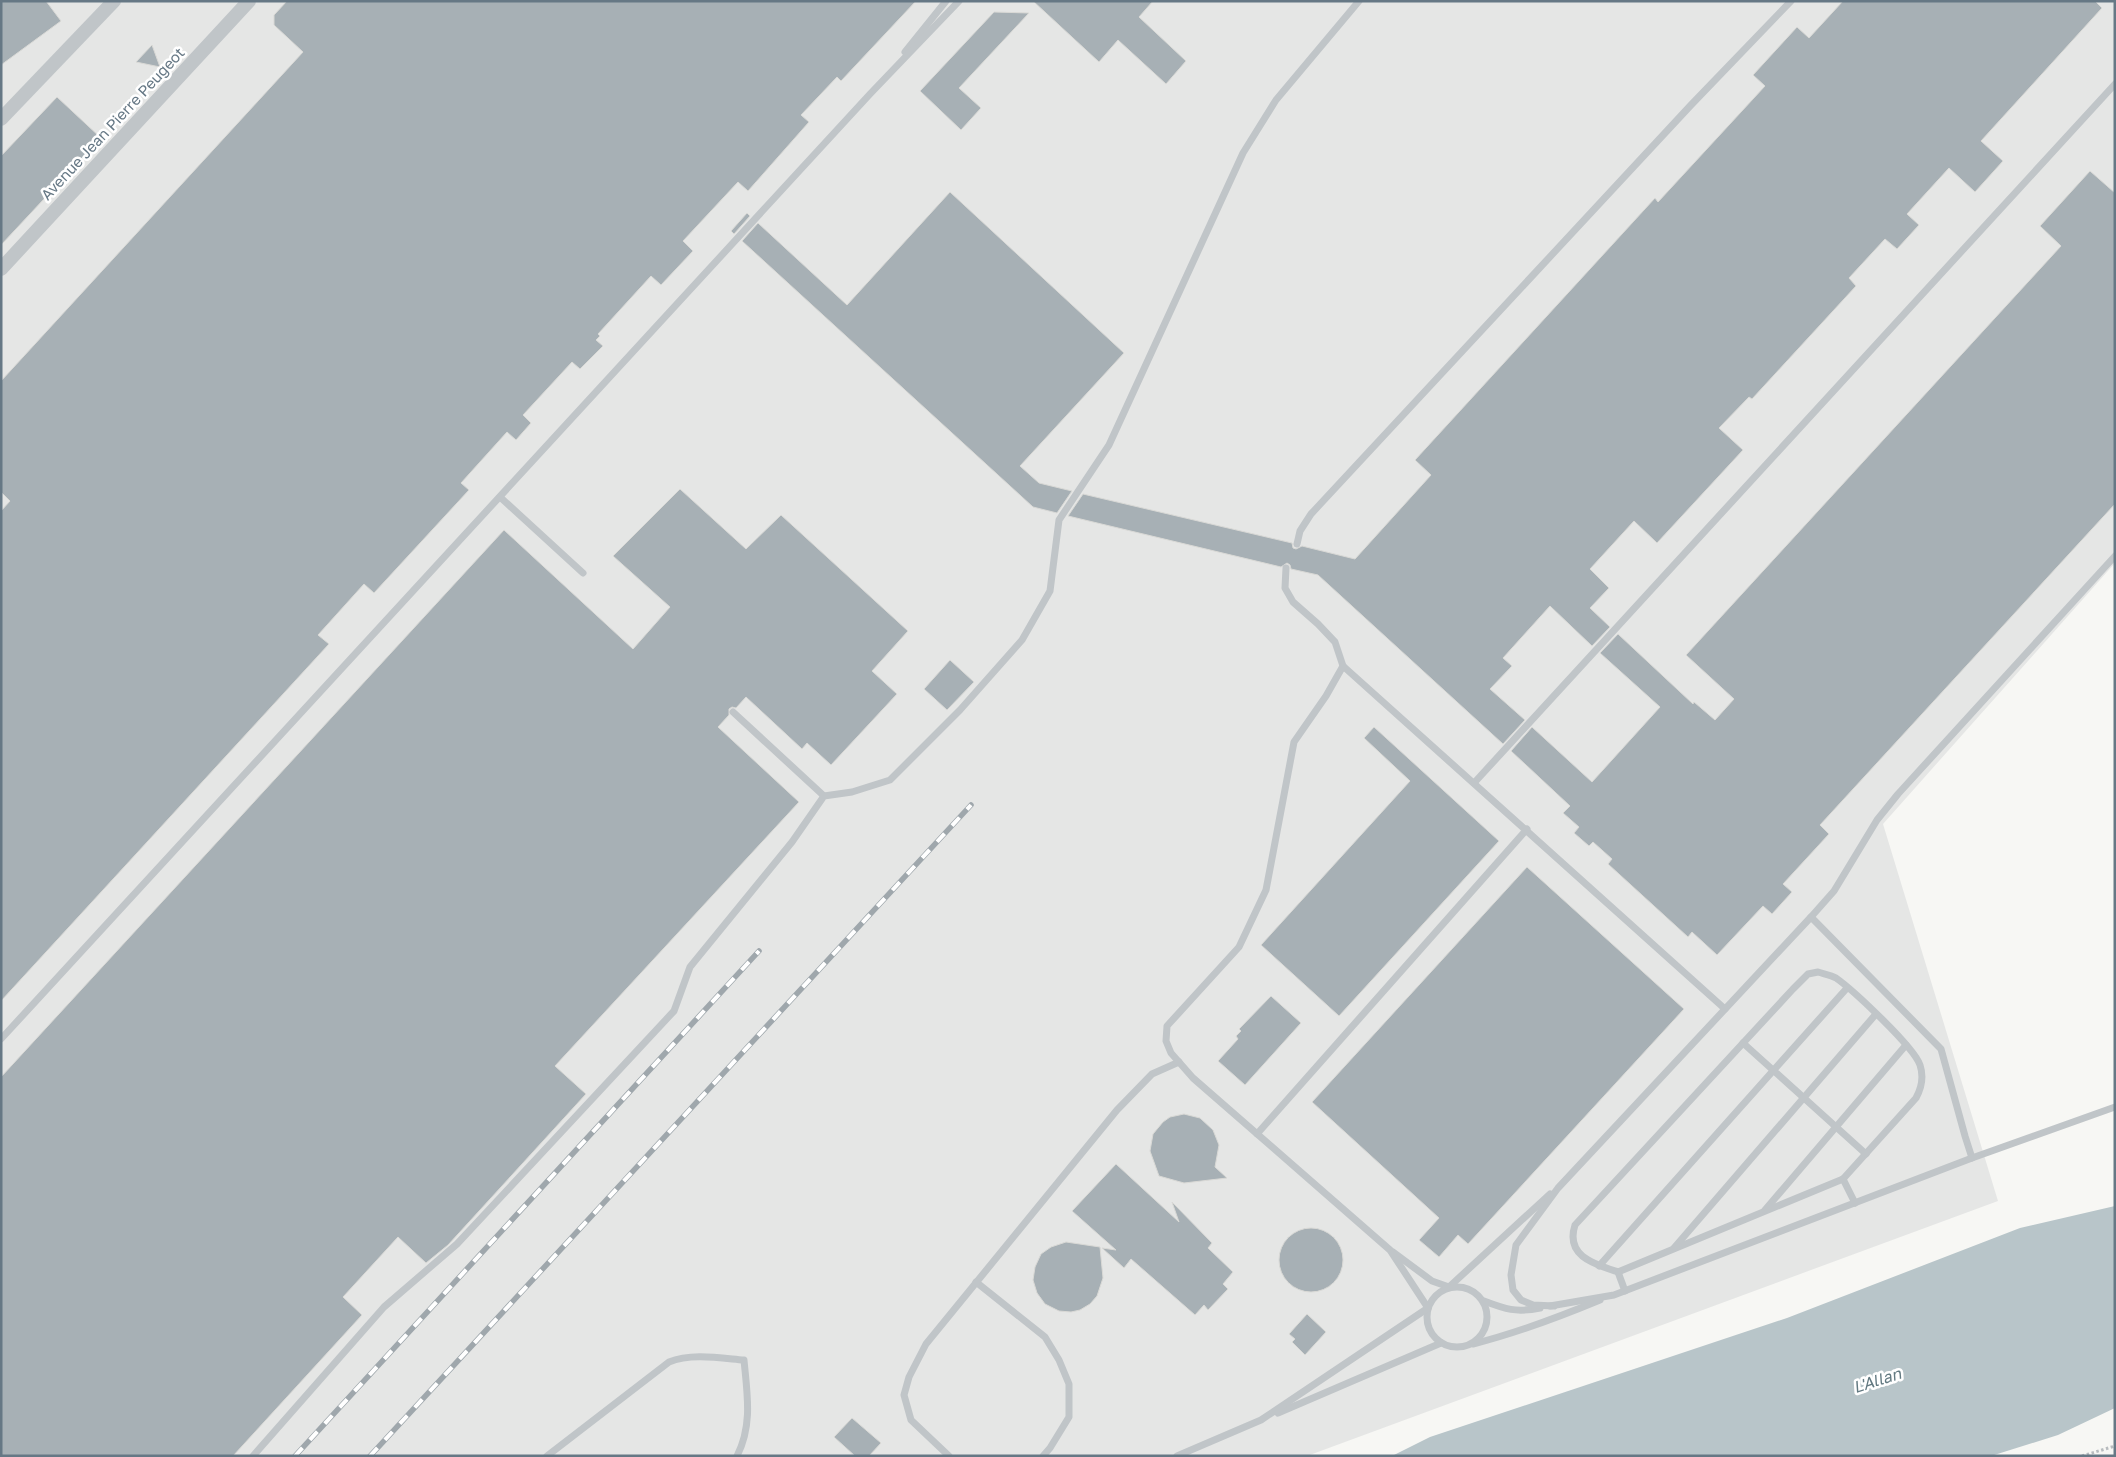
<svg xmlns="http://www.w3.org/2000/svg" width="2116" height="1457" font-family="'Golos Text',sans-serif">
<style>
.built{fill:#e5e6e5}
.water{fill:#b8c5c9}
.building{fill:#a7b0b5;stroke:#d9d9d6}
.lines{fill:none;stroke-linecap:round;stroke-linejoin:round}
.path{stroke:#b8bcbf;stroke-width:3;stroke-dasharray:2.5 2.5;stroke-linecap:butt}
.lane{stroke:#c0c5c8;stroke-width:7}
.street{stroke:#c0c5c8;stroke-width:14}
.rail-casing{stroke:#9fa7ac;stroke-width:5.5}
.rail{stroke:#fff;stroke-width:4;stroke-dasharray:11;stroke-linecap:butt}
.labels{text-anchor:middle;stroke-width:5;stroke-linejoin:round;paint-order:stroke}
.street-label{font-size:15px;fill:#667885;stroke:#fff}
.water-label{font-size:16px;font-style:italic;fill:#627981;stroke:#fff}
</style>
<rect width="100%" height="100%" fill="#f7f7f4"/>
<path class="built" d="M1,1H2115V563L1883,824L1998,1201L1307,1456H1Z"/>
<path class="water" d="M2115,1206V1408L2058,1435L1991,1456H1392L1430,1437L1787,1318L2020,1228Z"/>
<g class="building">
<path d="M1,1H46L61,21L1,65Z"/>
<path d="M287,1H916L841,81L837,77L801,115L809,122L748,191L738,182L683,241L693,251L661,285L651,276L598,334L600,336L596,340L603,346L580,369L572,362L523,415L531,423L516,440L507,432L461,483L469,490L374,593L364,584L318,635L329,644L1,1001V511L10,501L1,492V381L303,52L274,25V15Z"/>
<path d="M1033,1H1153L1139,17L1186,61L1166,84L1118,40L1099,62Z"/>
<path d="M1843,1H2095L2102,8L1981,141L2003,161L1975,192L1949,168L1907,214L1919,225L1897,249L1885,239L1849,278L1856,286L1752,399L1749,397L1719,428L1743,450L1657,543L1634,521L1590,569L1609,588L1590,608L1610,627L1592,646L1550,606L1503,658L1512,666L1490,689L1525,720L1503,744L1318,575L1291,569L1290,565L1287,563L1281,567L1068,516L1083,494L1292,543L1293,548L1296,549L1302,546L1355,559L1431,475L1415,460L1655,198L1658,202L1765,86L1753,75L1797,27L1809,38Z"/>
<path d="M994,12L1029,13L959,88L981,108L961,130L920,91Z"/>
<path d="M152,45L160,67L136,62Z"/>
<path d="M57,97L101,138L1,245V156Z"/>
<path d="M2090,171L2115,193V504L1820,825L1829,834L1783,884L1792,892L1772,914L1763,906L1717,955L1692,932L1688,937L1631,885L1608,864L1612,859L1593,842L1589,846L1574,833L1579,827L1563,813L1570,806L1511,751L1532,727L1592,782L1660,707L1600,653L1618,634L1693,704L1694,702L1715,720L1734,699L1686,655L2061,246L2040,226Z"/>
<path d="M950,192L1124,353L1020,466L1039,483L1072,491L1057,513L1033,507L742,241L758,223L847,305Z"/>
<path d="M747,213L750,216L734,234L731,231Z"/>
<path d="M680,489L746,549L781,515L908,631L872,671L897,694L831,765L807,743L802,749L746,697L736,708L732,707L729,709V715L718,727L799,802L555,1066L586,1094L448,1245L426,1263L398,1237L343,1297L362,1315L233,1456H1V1077L504,530L633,649L670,607L613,556Z"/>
<path d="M950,660L974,682L947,710L924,689Z"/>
<path d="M1374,727L1499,841L1339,1016L1261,945L1410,781L1364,738Z"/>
<path d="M1527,867L1684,1009L1468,1244L1458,1235L1439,1257L1419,1240L1439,1218L1312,1102Z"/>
<path d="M1271,996L1301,1023L1245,1085L1218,1061L1238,1039L1236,1036L1241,1031L1239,1029Z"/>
<path d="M1184,1114L1200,1118L1213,1130L1219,1145L1215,1167L1227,1178L1184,1183L1159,1176L1150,1151L1153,1134L1163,1122L1170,1117Z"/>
<path d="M1116,1164L1179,1222L1172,1202L1212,1243L1208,1248L1233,1272L1223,1284L1228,1289L1208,1310L1204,1305L1195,1315L1131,1259L1124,1268L1102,1248L1116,1250L1072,1211Z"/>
<circle cx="1311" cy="1260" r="32"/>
<path d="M1066,1242L1100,1247L1103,1278L1097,1296L1090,1304L1080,1310L1071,1312L1059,1311L1045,1304L1037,1293L1033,1280L1035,1267L1041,1254L1051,1247Z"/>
<path d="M1307,1314L1326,1332L1305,1355L1292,1342L1295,1339L1289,1334Z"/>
<path d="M852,1418L881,1443L869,1456H855L834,1437Z"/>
</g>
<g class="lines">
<path class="path" d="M2082,1456L2115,1446"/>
<g class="lane">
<path d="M905,52L946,1"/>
<path d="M500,497L583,573"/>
<path d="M1297,544L1300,531L1311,514L1691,105L1791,1"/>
<path d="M1286,568L1285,588L1293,602L1318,624L1335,642L1343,666L1725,1009"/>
<path d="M733,712L824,796"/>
<path d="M1474,783L2115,84"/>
<path d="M1811,917L1941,1049L1965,1136L1972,1158"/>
<path d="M1818,972C1824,974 1831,975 1836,978C1853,990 1914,1047 1920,1065C1924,1077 1922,1087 1916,1098L1843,1179L1618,1272C1594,1264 1565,1256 1575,1225L1793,989L1808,974Z"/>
<path d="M1,1039L870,94L959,1"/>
<path d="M1743,1043L1866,1154"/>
<path d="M1257,1134L1527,829"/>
<path d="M1843,1179L1855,1203"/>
<path d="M1765,1210L1906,1045"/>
<path d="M1674,1248L1876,1014"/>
<path d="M1393,1252L1432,1281L1449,1287L1550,1194"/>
<path d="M1599,1266L1847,988"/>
<path d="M1618,1272L1625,1291"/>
<path d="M976,1282L1045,1337L1059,1360L1069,1384V1417L1050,1448L1043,1456"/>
<circle cx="1457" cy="1317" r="30"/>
<path d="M1484,1301C1505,1309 1516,1313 1540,1308"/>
<path d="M1550,1306L1614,1295L1972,1158L2115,1107"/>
<path d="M1554,1306L1533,1305L1521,1300L1513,1290L1511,1275L1516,1245L1558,1188L1811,917L1834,891L1877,820L1898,794L2115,556"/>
<path d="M1473,1344C1517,1333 1559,1317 1600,1300"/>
<path d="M1278,1413L1441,1343"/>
<path d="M253,1456L384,1307L457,1244L674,1011L690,967L792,842L824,796L852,792L890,780L960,710L1022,640L1050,591L1059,520L1109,445L1243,153L1276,100L1359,1"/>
<path d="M547,1456L669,1362C691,1353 720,1358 744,1360C747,1393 753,1425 737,1456"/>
<path d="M949,1456L911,1420L904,1395L909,1377L926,1344L1117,1110L1152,1074L1179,1062"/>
<path d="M1177,1456L1261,1420L1428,1308L1390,1250L1193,1078L1171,1053L1166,1041L1167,1026L1239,947L1266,890L1294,742L1326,696L1343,666"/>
</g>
<g class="street">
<path d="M1,119L114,1"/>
<path d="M1,269L249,1"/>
</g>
<defs>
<g id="rail">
<path d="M295,1456L759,951"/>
<path d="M370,1456L971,805"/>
</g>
</defs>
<use href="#rail" class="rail-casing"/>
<use href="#rail" class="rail"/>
</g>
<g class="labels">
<g class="street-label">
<text transform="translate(113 124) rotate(-47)" y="5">Avenue Jean Pierre Peugeot</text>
</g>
<g class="water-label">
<text transform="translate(1877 1380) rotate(-18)" y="6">L'Allan</text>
</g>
</g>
<rect width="2116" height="1457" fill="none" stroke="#667885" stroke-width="5"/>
</svg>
